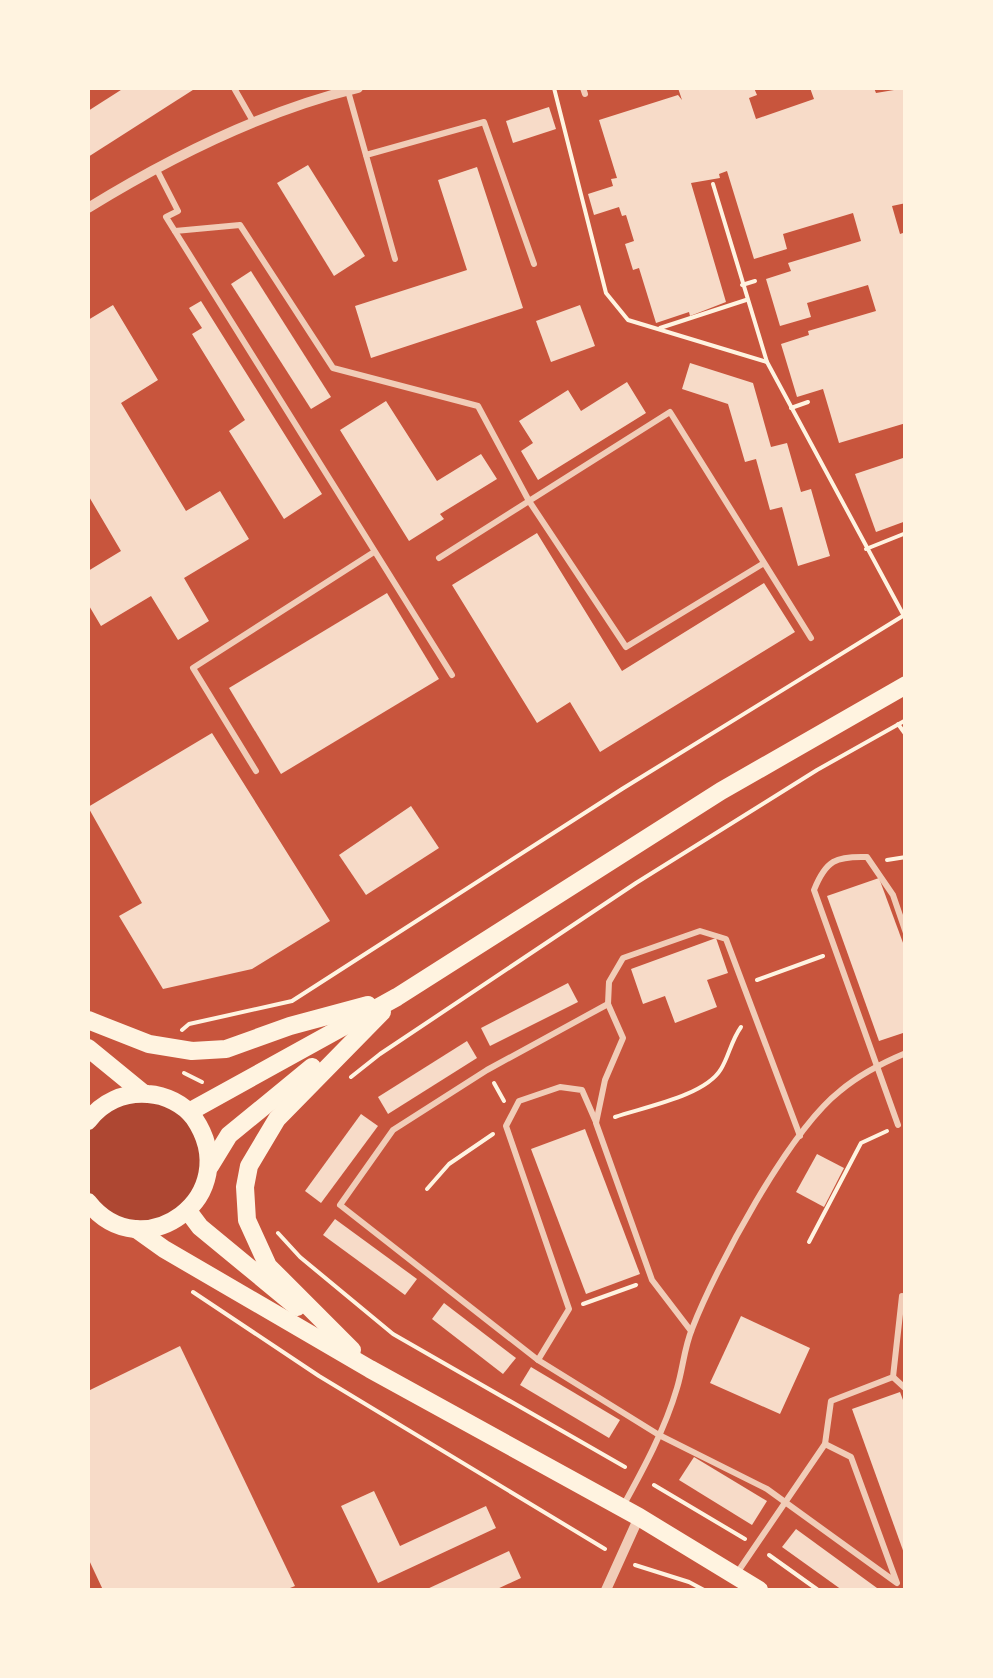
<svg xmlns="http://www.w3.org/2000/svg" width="993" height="1678" font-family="Signika,sans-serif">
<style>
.green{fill:#ae4732}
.building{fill:#f7dbc8}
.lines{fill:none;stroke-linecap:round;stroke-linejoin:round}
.path{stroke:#fff3e0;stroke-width:4}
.service{stroke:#f1ccb7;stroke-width:6}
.minor{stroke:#f1ccb7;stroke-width:10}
.secondary{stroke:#fff3e0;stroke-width:18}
</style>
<rect width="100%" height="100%" fill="#c8553d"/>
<path class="green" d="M156,1095L202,1130L200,1196L146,1229L88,1202V1121L94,1112Z"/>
<g class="building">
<path d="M124,88H196L88,157V111Z"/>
<path d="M678,88H754L757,95L749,98L756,119L814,99L810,88H874L876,93L906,88V203L892,206L900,234L906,232V423L839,443L823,389L797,397L781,344L809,335L808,331L876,311L868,285L807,303L811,317L780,326L766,279L791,271L788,263L861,241L853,213L783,234L787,249L754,259L727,171L719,174L720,178L691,183L726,302L690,316L689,312L656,323L639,268L633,270L625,244L634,241L626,215L622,216L619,207L594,215L588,194L613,186L611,179L617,178L599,120L678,95L682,100Z"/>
<path d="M549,107L556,129L513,143L506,121Z"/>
<path d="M308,165L365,256L334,276L277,183Z"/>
<path d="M477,167L523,308L371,358L355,306L467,270L438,180Z"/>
<path d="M251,271L331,397L311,409L231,284Z"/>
<path d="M201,301L322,494L284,519L229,431L245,420L192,334L202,328L189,308Z"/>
<path d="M113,305L158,380L121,403L186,511L220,491L249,539L184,578L209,621L178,640L151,596L101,626L88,604V571L121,551L88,495V320Z"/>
<path d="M580,305L595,346L551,362L536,321Z"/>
<path d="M690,363L753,383L771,447L787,443L801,492L811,489L830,556L798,566L782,507L770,510L756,459L745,462L728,404L682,389Z"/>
<path d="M627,382L646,413L538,480L521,451L533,443L519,421L568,390L581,411Z"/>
<path d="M386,401L437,481L481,454L497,479L440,514L444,519L409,541L340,430Z"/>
<path d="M906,457V521L876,532L855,474Z"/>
<path d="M537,533L622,671L764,583L795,632L600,752L570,702L537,723L452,585Z"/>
<path d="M387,593L439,679L281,774L229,688Z"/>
<path d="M212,733L330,921L252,969L163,989L119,916L142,903L88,807Z"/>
<path d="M411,806L439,848L366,895L339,855Z"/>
<path d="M879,878L906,951V1032L879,1041L827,896Z"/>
<path d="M716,938L728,973L707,980L717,1007L675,1023L665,996L643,1004L631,969Z"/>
<path d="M568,983L578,1002L490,1046L481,1028Z"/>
<path d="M467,1041L477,1058L388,1114L378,1097Z"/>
<path d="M361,1114L378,1126L321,1203L305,1191Z"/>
<path d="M585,1129L640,1274L586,1294L531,1149Z"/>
<path d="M817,1154L844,1168L824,1207L796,1192Z"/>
<path d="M335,1219L417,1279L405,1295L323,1235Z"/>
<path d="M444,1303L516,1358L503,1374L432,1319Z"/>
<path d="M741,1316L810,1348L780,1414L710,1383Z"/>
<path d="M180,1346L295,1586L285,1590H103L88,1558V1391Z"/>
<path d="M531,1367L620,1420L609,1438L520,1385Z"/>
<path d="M900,1392L906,1408L905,1556L852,1409Z"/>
<path d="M694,1457L767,1501L752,1525L679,1480Z"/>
<path d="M374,1491L400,1546L486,1506L496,1528L378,1583L341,1506Z"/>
<path d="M796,1529L877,1588L875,1590H842L782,1547Z"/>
<path d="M509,1551L521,1578L495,1590H425Z"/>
</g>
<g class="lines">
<g class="path">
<path d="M554,88L606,293L628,320L767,362"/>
<path d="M713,184L767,362L904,616"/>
<path d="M742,285L755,281"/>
<path d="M660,328L746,300"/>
<path d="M791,408L808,402"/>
<path d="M866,549L906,533"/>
<path d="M898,724L906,735"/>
<path d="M887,860L906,857"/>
<path d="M757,980L823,956"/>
<path d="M182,1030L189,1024L292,1001L622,789L906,614"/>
<path d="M184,1073L202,1082"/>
<path d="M351,1077L380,1054L636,883L817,770L906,720"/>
<path d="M494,1083L504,1101"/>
<path d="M615,1117C644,1107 705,1096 721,1069C729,1056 731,1041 741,1027"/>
<path d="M427,1189L449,1164L493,1134"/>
<path d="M278,1233L300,1257L393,1334L625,1467"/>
<path d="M809,1242L861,1143L887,1131"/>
<path d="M193,1292L319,1376L605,1549"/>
<path d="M583,1304L636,1285"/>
<path d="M654,1485L745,1539"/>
<path d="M769,1555L818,1590"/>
<path d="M635,1565L689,1582L704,1590"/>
</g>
<g class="service">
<path d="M234,88L254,123"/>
<path d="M583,88L585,94"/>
<path d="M348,91L395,259"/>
<path d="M366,155L484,122L534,264"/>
<path d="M157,170L178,211L166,217L452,675"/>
<path d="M175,231L240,225L333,368L478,406L529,501L439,558"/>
<path d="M764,563L626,647L529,501L670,412L811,638"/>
<path d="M256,771L193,668L374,552"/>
<path d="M608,1004L487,1070L393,1130L340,1205L538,1360L659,1435L767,1489L897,1583L851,1457L825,1444"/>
<path d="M898,1125L814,890C826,860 836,856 867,857L893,895L906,933"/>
<path d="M691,1331L652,1280L596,1123L605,1080L623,1038L608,1004L609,982L623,958L700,931L726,939L800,1136"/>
<path d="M538,1360L569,1309L506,1126L519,1101L560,1087L582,1090L596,1122"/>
<path d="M893,1377L906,1389"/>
<path d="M623,1506C644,1468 665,1429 677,1388C683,1369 684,1348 692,1329C716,1267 789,1131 840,1091C860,1074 882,1063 906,1053"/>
<path d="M737,1573L825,1444L831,1401L893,1377L902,1296"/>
</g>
<g class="minor">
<path d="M88,208C171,157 263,111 358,88"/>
<path d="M606,1590L639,1517"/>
</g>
<g class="secondary">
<path d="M88,1020L149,1044L192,1051L226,1049L290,1026L368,1005"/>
<path d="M88,1048L143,1093"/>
<path d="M189,1112L397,997L721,791L906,685"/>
<path d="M88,1121C102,1102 124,1092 148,1094C165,1095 184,1104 194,1118C247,1196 142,1271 88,1202"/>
<path d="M210,1166L229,1135L312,1067"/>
<path d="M188,1211L200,1227L297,1307"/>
<path d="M136,1229L164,1249L370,1369L639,1517L759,1590"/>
<path d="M352,1350L268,1266L247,1220L245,1187L249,1166L277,1119L382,1012"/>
</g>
</g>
<rect width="993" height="1678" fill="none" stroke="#fff3e0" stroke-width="180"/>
</svg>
